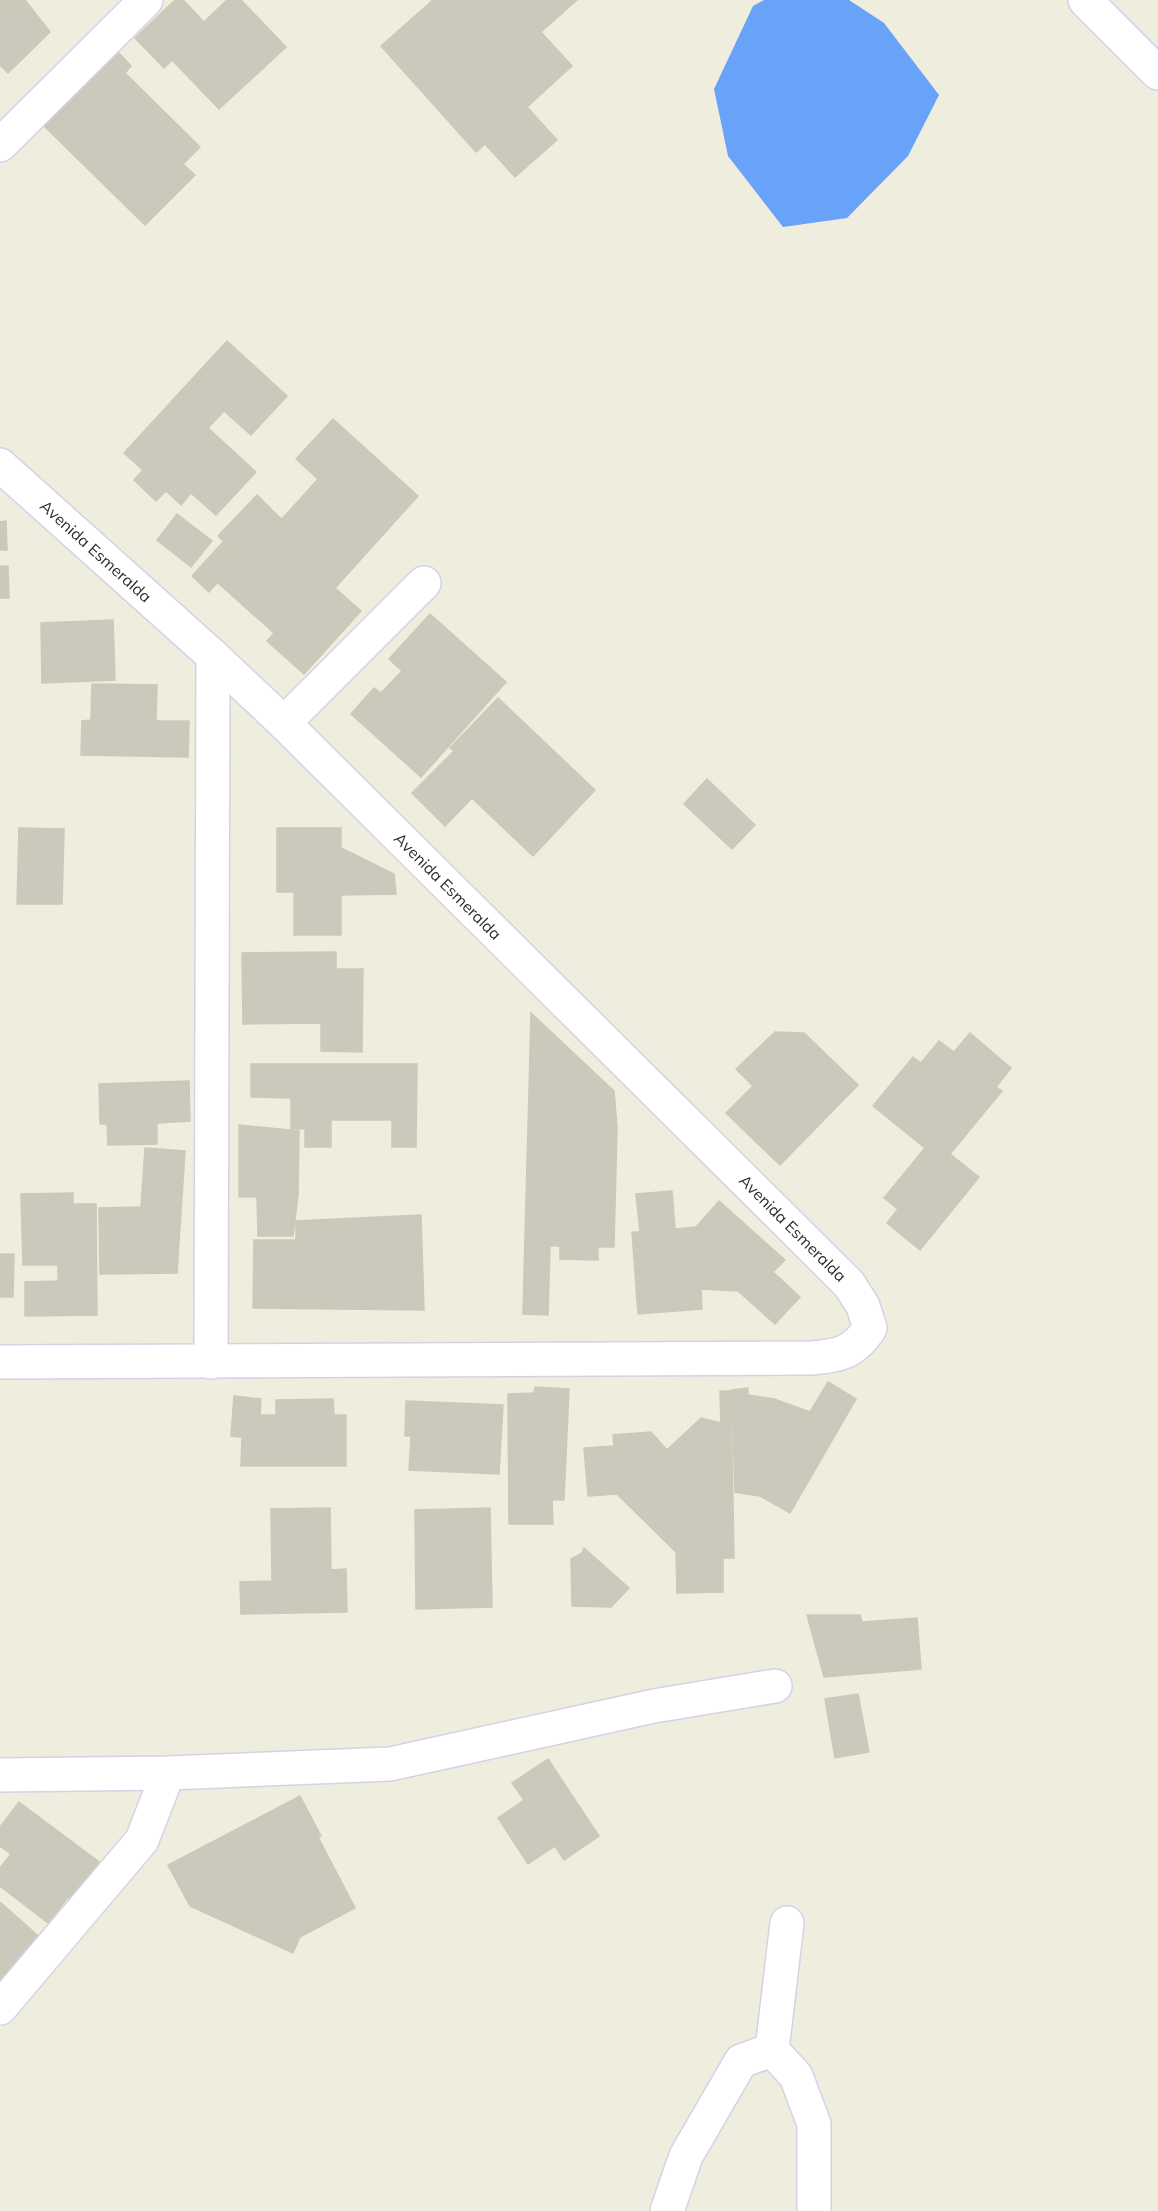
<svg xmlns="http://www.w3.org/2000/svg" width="1158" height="2211" font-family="Mulish,sans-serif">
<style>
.water{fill:#68a2f9}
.building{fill:#cac9bc;stroke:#cbcab6;stroke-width:1.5}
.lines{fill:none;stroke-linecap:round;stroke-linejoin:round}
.street-casing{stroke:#d5d2e6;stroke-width:36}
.secondary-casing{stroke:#d5d2e6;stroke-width:36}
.street{stroke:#fff;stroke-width:33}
.secondary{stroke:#fff;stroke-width:33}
.labels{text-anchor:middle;stroke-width:6;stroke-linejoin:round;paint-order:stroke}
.street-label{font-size:16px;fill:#2c2c2c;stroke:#fff}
</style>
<rect width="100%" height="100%" fill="#efeddd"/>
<path class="water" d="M764,0H849L884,23L939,95L908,156L847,218L783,227L728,156L714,89L753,6Z"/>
<g class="building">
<path d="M0,0H25L50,32L8,73L0,65Z"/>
<path d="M175,0H183L204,22L227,0H241L286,47L219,109L172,60L164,68L135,38Z"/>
<path d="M433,0H577L541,32L572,66L527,107L557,140L515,177L485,144L476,152L381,46Z"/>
<path d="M113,47L131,66L125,73L200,147L183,164L195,175L145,225L38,120Z"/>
<path d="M227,341L287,396L251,435L224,411L208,428L256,472L216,515L191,493L181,505L166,491L156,501L134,480L143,470L124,453Z"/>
<path d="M333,419L418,496L335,588L361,611L304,674L267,641L274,633L217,582L278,516L282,519L318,479L296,459Z"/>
<path d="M257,495L278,516L240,557L218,536Z"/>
<path d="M177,514L212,541L191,567L157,540Z"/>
<path d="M6,521L7,550H0V522Z"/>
<path d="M223,542L240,557L209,592L192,576Z"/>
<path d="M0,566H8L9,598H0Z"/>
<path d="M430,614L506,682L421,777L351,714L374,688L381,693L402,671L389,659Z"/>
<path d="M113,620L115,680L42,683L41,623Z"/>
<path d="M92,684L157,685L156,721H189L188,757L81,755L82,721L91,720Z"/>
<path d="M498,698L595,790L533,856L472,798L445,826L412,793L454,751L450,748Z"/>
<path d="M707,779L755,825L732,849L684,804Z"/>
<path d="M19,828L64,829L62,904H17Z"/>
<path d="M277,828H341V848L394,874L396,894L341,895V935H294V892H277Z"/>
<path d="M336,952V969H363L362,1052L321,1051V1023L243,1024L242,953Z"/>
<path d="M531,1013L614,1091L617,1127L614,1247H598V1260L560,1259V1246H550L548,1315L523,1314Z"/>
<path d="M775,1032L804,1033L858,1085L780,1165L726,1113L753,1086L736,1069Z"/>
<path d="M970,1033L1011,1068L996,1087L1002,1091L950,1154L979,1177L920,1250L887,1223L898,1209L884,1198L925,1148L873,1106L913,1057L921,1063L939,1041L954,1052Z"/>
<path d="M251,1064H417L416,1147H392V1120H331V1147H305V1129H291V1098L251,1097Z"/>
<path d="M189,1081L190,1121L157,1123V1144L108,1145L107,1124H100L99,1084Z"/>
<path d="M239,1125L299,1131L298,1195L293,1236H258L257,1197H239Z"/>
<path d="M145,1148L185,1151L177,1273L100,1274L99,1208L141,1207Z"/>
<path d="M672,1191L675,1229L696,1227L719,1201L785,1260L773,1272L800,1297L775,1324L738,1291L701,1289L702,1309L638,1314L632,1232H640L636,1194Z"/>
<path d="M73,1193V1204H96L97,1315L25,1316V1282L58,1281V1265H23L21,1194Z"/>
<path d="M421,1215L424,1310L253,1308L254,1240H296V1221Z"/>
<path d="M0,1254H14L13,1297H0Z"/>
<path d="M828,1382L856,1399L790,1513L760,1496L735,1492L732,1390L748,1388V1395L774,1399L810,1412Z"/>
<path d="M535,1387L569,1389L564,1500H552L553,1524H509L508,1394L534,1393Z"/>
<path d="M720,1391H731L734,1558H723V1592L677,1593L676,1552L617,1494L588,1496L584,1448L614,1446L613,1435L651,1432L667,1450L701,1418L721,1423Z"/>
<path d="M234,1396L261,1399L260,1415H276V1400L333,1399L334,1415H346V1466H241L242,1437L231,1436Z"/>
<path d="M406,1401L503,1405L499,1474L409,1470L411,1436H405Z"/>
<path d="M330,1508L331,1570L346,1569L347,1612L241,1614L240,1582L272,1581L271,1509Z"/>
<path d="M490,1508L492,1607L416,1609L415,1510Z"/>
<path d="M584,1548L629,1588L611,1607L572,1606L571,1559L582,1553Z"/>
<path d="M807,1615H860L862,1622L917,1618L921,1669L824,1677Z"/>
<path d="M858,1694L869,1752L835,1758L825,1699Z"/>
<path d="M548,1759L599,1836L564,1860L555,1846L528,1864L498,1818L524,1800L512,1783Z"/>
<path d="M300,1796L321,1836L318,1837L355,1908L300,1937L293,1953L190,1906L168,1865Z"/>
<path d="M19,1802L99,1862L70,1899L68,1897L48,1923L0,1886V1868L11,1854L0,1846V1827Z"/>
<path d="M0,1902L44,1941L0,1989Z"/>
</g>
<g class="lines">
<defs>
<g id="street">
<path d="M0,145L146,0"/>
<path d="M0,465L213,656L284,723L849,1284L863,1306L870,1328C854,1353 838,1356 811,1358L0,1362"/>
<path d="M284,723L424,583"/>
<path d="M211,1362L213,656"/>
<path d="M0,1775L168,1773L390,1764L654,1706L775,1686"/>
<path d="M787,1923L772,2050L796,2076L814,2124V2211"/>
<path d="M0,2008L142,1840L168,1773"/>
<path d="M667,2211L686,2156L741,2061L772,2050"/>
</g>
<path id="secondary" d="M1085,0L1158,73"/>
</defs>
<use href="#street" class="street-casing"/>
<use href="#secondary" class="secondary-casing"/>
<use href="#street" class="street"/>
<use href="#secondary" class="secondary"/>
</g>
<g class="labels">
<g class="street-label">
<text transform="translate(96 551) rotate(42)" y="6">Avenida Esmeralda</text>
<text transform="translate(448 886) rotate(45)" y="6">Avenida Esmeralda</text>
<text transform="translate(793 1228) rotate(45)" y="6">Avenida Esmeralda</text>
</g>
</g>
</svg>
